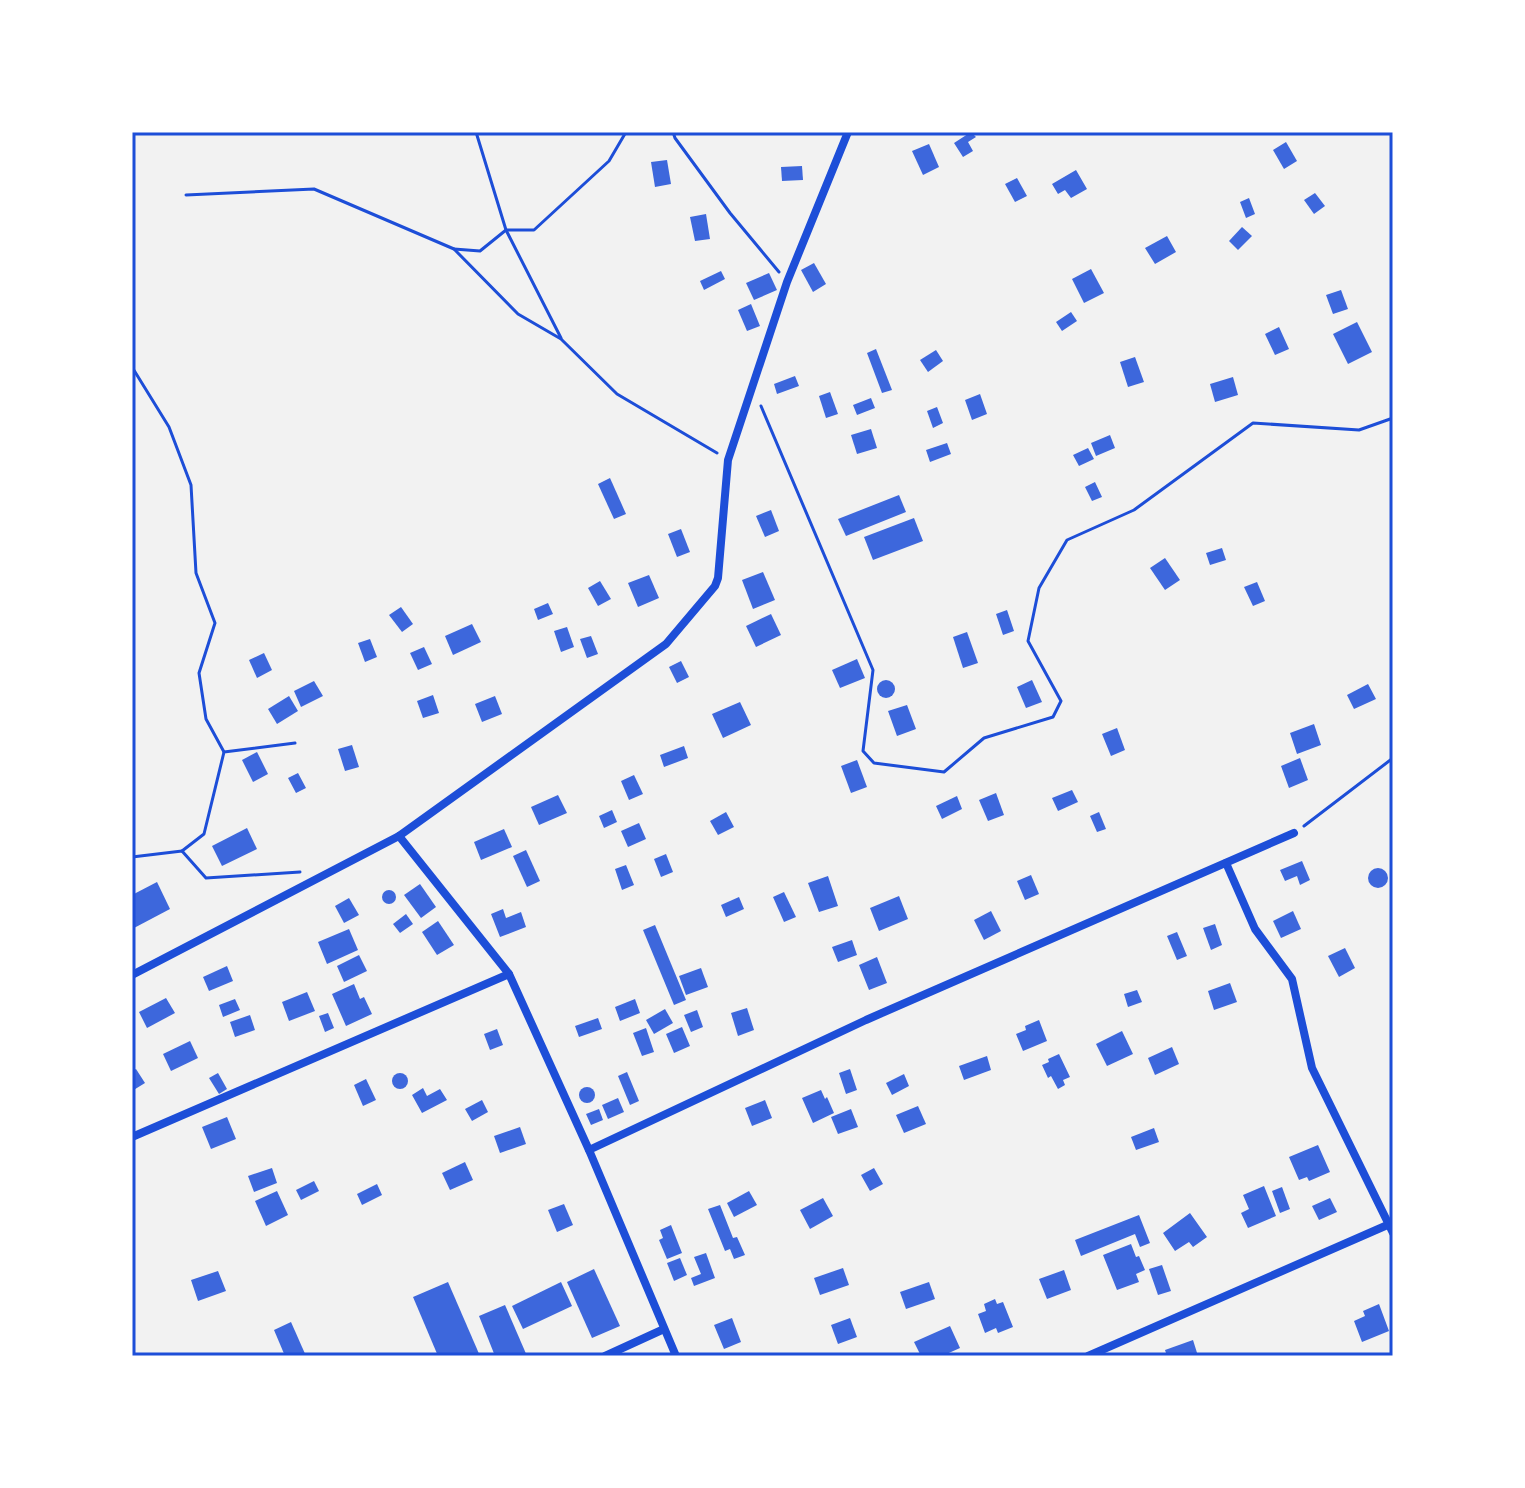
<svg xmlns="http://www.w3.org/2000/svg" width="1525" height="1488" font-family="Poppins,sans-serif">
<style>
.building{fill:#3d67dc}
.lines{fill:none;stroke-linecap:round;stroke-linejoin:round}
.path{stroke:#1d4ed8;stroke-width:3}
.minor{stroke:#1d4ed8;stroke-width:8}
.neatline{fill:none;stroke:#1d4ed8;stroke-width:3}
</style>
<rect width="100%" height="100%" fill="#f2f2f2"/>
<g class="building">
<path d="M971,132L976,137L968,142L973,151L963,157L954,143Z"/>
<path d="M1286,142L1297,161L1284,169L1273,150Z"/>
<path d="M929,144L939,167L923,175L912,151Z"/>
<path d="M667,160L671,184L655,187L651,162Z"/>
<path d="M802,166L803,180L782,181L781,167Z"/>
<path d="M1076,170L1087,189L1071,198L1065,190L1058,194L1052,184Z"/>
<path d="M1017,178L1027,196L1015,202L1005,184Z"/>
<path d="M1315,193L1325,206L1314,214L1304,200Z"/>
<path d="M1249,198L1255,214L1246,218L1240,202Z"/>
<path d="M706,214L710,239L695,241L690,217Z"/>
<path d="M1242,227L1252,236L1238,250L1229,241Z"/>
<path d="M1167,236L1176,252L1155,264L1145,248Z"/>
<path d="M814,263L826,284L813,292L801,270Z"/>
<path d="M1091,269L1104,293L1084,303L1072,279Z"/>
<path d="M721,271L725,279L704,290L700,281Z"/>
<path d="M769,273L777,290L754,300L746,283Z"/>
<path d="M1341,290L1348,309L1333,314L1326,295Z"/>
<path d="M751,304L760,326L747,331L738,310Z"/>
<path d="M1071,312L1077,321L1062,331L1056,322Z"/>
<path d="M1357,322L1372,352L1348,364L1333,334Z"/>
<path d="M1279,327L1289,349L1275,355L1265,334Z"/>
<path d="M876,349L892,390L882,393L867,353Z"/>
<path d="M936,350L943,361L928,372L920,360Z"/>
<path d="M1135,357L1144,382L1128,387L1120,362Z"/>
<path d="M795,376L799,386L777,394L774,384Z"/>
<path d="M1233,377L1238,395L1215,402L1210,384Z"/>
<path d="M830,392L838,414L826,418L819,396Z"/>
<path d="M980,394L987,414L972,420L965,400Z"/>
<path d="M871,398L875,408L857,415L853,405Z"/>
<path d="M937,407L943,423L933,428L927,411Z"/>
<path d="M871,429L877,448L857,454L851,435Z"/>
<path d="M1110,435L1115,448L1096,456L1091,443Z"/>
<path d="M947,443L951,454L930,462L926,450Z"/>
<path d="M1088,448L1094,459L1079,466L1073,455Z"/>
<path d="M610,478L626,514L614,519L598,484Z"/>
<path d="M1095,482L1102,497L1092,501L1085,487Z"/>
<path d="M899,495L906,512L846,536L838,519Z"/>
<path d="M771,510L779,531L765,537L756,516Z"/>
<path d="M914,518L923,541L873,560L864,537Z"/>
<path d="M681,529L690,552L677,557L668,534Z"/>
<path d="M1222,548L1226,560L1210,565L1206,553Z"/>
<path d="M1165,558L1180,580L1165,590L1150,568Z"/>
<path d="M763,572L775,600L753,609L742,580Z"/>
<path d="M649,575L659,598L638,607L628,583Z"/>
<path d="M600,581L611,599L598,606L588,588Z"/>
<path d="M1257,582L1265,601L1253,606L1244,587Z"/>
<path d="M548,603L553,614L538,620L534,609Z"/>
<path d="M401,607L413,624L402,632L389,615Z"/>
<path d="M1007,610L1014,631L1003,635L996,614Z"/>
<path d="M771,614L781,635L756,647L746,626Z"/>
<path d="M472,624L481,642L453,655L445,636Z"/>
<path d="M567,627L574,647L561,652L554,631Z"/>
<path d="M967,632L978,663L963,668L953,637Z"/>
<path d="M591,636L598,654L587,658L580,639Z"/>
<path d="M370,639L377,657L365,662L358,643Z"/>
<path d="M424,647L432,664L418,670L410,653Z"/>
<path d="M264,653L272,670L257,678L249,660Z"/>
<path d="M857,659L865,678L840,688L832,670Z"/>
<path d="M681,661L689,677L677,683L669,667Z"/>
<path d="M1032,680L1042,702L1026,708L1017,687Z"/>
<circle cx="886" cy="689" r="9"/>
<path d="M314,681L323,696L301,707L294,691Z"/>
<path d="M1368,684L1376,699L1354,709L1347,695Z"/>
<path d="M433,695L439,713L423,718L417,701Z"/>
<path d="M289,696L298,711L277,724L268,709Z"/>
<path d="M495,696L502,714L482,722L475,704Z"/>
<path d="M740,702L751,725L723,738L712,714Z"/>
<path d="M907,705L916,729L897,736L888,711Z"/>
<path d="M1314,724L1321,745L1297,754L1290,733Z"/>
<path d="M1117,728L1125,750L1111,756L1102,734Z"/>
<path d="M352,745L359,767L345,771L338,749Z"/>
<path d="M684,746L688,758L664,767L660,755Z"/>
<path d="M257,752L268,774L253,782L242,760Z"/>
<path d="M1300,758L1308,780L1289,788L1281,766Z"/>
<path d="M857,760L867,787L851,793L841,766Z"/>
<path d="M298,773L306,788L296,793L288,778Z"/>
<path d="M634,775L643,794L629,800L621,781Z"/>
<path d="M1072,790L1078,802L1058,811L1052,798Z"/>
<path d="M996,793L1004,815L988,821L979,800Z"/>
<path d="M558,795L567,813L539,825L531,807Z"/>
<path d="M957,796L962,809L942,819L936,806Z"/>
<path d="M612,810L617,822L604,828L599,816Z"/>
<path d="M726,812L734,827L718,835L710,821Z"/>
<path d="M1099,812L1106,829L1097,832L1090,816Z"/>
<path d="M639,823L646,839L628,847L621,831Z"/>
<path d="M247,828L257,849L222,866L212,846Z"/>
<path d="M504,829L512,847L481,860L474,842Z"/>
<path d="M526,850L540,881L527,887L513,856Z"/>
<path d="M666,854L673,872L661,877L654,859Z"/>
<path d="M1302,861L1310,880L1300,885L1297,876L1285,881L1280,870Z"/>
<path d="M626,865L634,885L622,890L615,869Z"/>
<circle cx="1378" cy="878" r="10"/>
<path d="M1031,875L1039,894L1025,900L1017,881Z"/>
<path d="M828,876L838,906L819,912L808,883Z"/>
<path d="M157,882L170,909L134,928L132,923V895Z"/>
<path d="M420,884L436,907L421,918L404,895Z"/>
<circle cx="389" cy="897" r="7"/>
<path d="M784,892L796,917L784,922L773,897Z"/>
<path d="M899,896L908,919L879,931L870,908Z"/>
<path d="M739,897L744,909L726,917L721,905Z"/>
<path d="M349,898L359,915L344,923L335,906Z"/>
<path d="M503,909L506,918L521,912L526,927L500,937L491,914Z"/>
<path d="M991,911L1001,931L984,940L974,920Z"/>
<path d="M1293,911L1301,929L1281,938L1273,921Z"/>
<path d="M406,914L413,924L400,933L393,924Z"/>
<path d="M438,921L454,945L437,955L422,932Z"/>
<path d="M1215,924L1222,945L1211,950L1203,928Z"/>
<path d="M655,925L686,1000L674,1005L643,930Z"/>
<path d="M349,929L358,950L327,964L318,942Z"/>
<path d="M1177,932L1187,956L1177,960L1167,936Z"/>
<path d="M852,940L857,955L838,962L832,947Z"/>
<path d="M1345,948L1355,968L1339,977L1328,956Z"/>
<path d="M359,955L367,971L344,982L337,966Z"/>
<path d="M877,957L887,983L869,990L859,965Z"/>
<path d="M227,966L233,981L209,991L203,977Z"/>
<path d="M701,968L708,987L686,995L679,976Z"/>
<path d="M1230,983L1237,1002L1214,1010L1208,991Z"/>
<path d="M354,984L360,999L364,997L372,1014L346,1026L332,994Z"/>
<path d="M1137,990L1142,1002L1128,1007L1124,994Z"/>
<path d="M307,992L315,1011L289,1021L282,1002Z"/>
<path d="M166,998L175,1013L147,1028L139,1012Z"/>
<path d="M235,999L240,1010L223,1017L219,1005Z"/>
<path d="M635,999L640,1013L620,1021L615,1007Z"/>
<path d="M747,1008L754,1030L738,1036L731,1013Z"/>
<path d="M665,1009L673,1023L654,1034L646,1020Z"/>
<path d="M697,1010L703,1027L691,1032L684,1015Z"/>
<path d="M328,1013L334,1028L325,1032L319,1016Z"/>
<path d="M250,1015L255,1030L235,1037L230,1022Z"/>
<path d="M598,1018L602,1029L579,1037L575,1026Z"/>
<path d="M1039,1020L1047,1041L1023,1051L1016,1034L1026,1030L1025,1026Z"/>
<path d="M682,1027L690,1046L674,1053L666,1034Z"/>
<path d="M646,1028L654,1052L642,1056L633,1033Z"/>
<path d="M497,1029L503,1045L490,1050L484,1034Z"/>
<path d="M1122,1031L1133,1054L1107,1066L1096,1044Z"/>
<path d="M190,1041L198,1058L171,1071L163,1054Z"/>
<path d="M1172,1047L1179,1064L1155,1075L1148,1058Z"/>
<path d="M1059,1054L1070,1077L1063,1080L1065,1085L1058,1089L1051,1076L1048,1078L1042,1065L1049,1062L1048,1059Z"/>
<path d="M987,1056L991,1070L964,1080L959,1066Z"/>
<path d="M136,1069L145,1083L132,1091V1071Z"/>
<path d="M850,1069L857,1090L846,1094L839,1073Z"/>
<path d="M627,1072L639,1101L630,1105L618,1076Z"/>
<circle cx="400" cy="1081" r="8"/>
<path d="M218,1073L227,1089L219,1094L209,1078Z"/>
<path d="M904,1074L909,1086L892,1095L886,1083Z"/>
<path d="M366,1079L376,1100L363,1106L354,1085Z"/>
<circle cx="587" cy="1095" r="8"/>
<path d="M423,1088L427,1096L440,1089L447,1100L422,1113L412,1095Z"/>
<path d="M821,1090L825,1099L827,1097L834,1113L813,1123L802,1098Z"/>
<path d="M618,1098L624,1112L608,1119L602,1105Z"/>
<path d="M482,1100L488,1112L472,1121L465,1109Z"/>
<path d="M765,1100L772,1118L752,1126L745,1108Z"/>
<path d="M918,1106L926,1124L904,1133L896,1115Z"/>
<path d="M599,1109L603,1120L591,1125L586,1114Z"/>
<path d="M851,1109L858,1127L838,1134L831,1117Z"/>
<path d="M227,1117L236,1139L211,1149L202,1127Z"/>
<path d="M520,1127L526,1144L500,1153L494,1136Z"/>
<path d="M1154,1128L1159,1142L1136,1150L1131,1137Z"/>
<path d="M1318,1145L1330,1172L1309,1181L1307,1177L1299,1180L1289,1157Z"/>
<path d="M465,1162L473,1180L450,1190L442,1173Z"/>
<path d="M272,1168L277,1183L254,1192L248,1176Z"/>
<path d="M874,1168L883,1184L870,1191L861,1175Z"/>
<path d="M314,1181L319,1191L301,1200L296,1190Z"/>
<path d="M377,1184L382,1195L362,1205L357,1194Z"/>
<path d="M1264,1186L1276,1216L1248,1228L1241,1213L1249,1209L1243,1195Z"/>
<path d="M1282,1187L1290,1209L1280,1213L1272,1191Z"/>
<path d="M277,1191L288,1215L266,1226L255,1201Z"/>
<path d="M749,1191L757,1205L734,1217L727,1203Z"/>
<path d="M823,1198L833,1216L810,1229L800,1210Z"/>
<path d="M1330,1198L1337,1212L1319,1220L1312,1206Z"/>
<path d="M564,1204L573,1225L557,1232L548,1210Z"/>
<path d="M720,1205L733,1238L737,1237L745,1255L734,1259L730,1249L725,1251L708,1209Z"/>
<path d="M1190,1213L1207,1237L1193,1247L1189,1242L1175,1251L1163,1233Z"/>
<path d="M1139,1215L1150,1243L1140,1247L1135,1234L1081,1256L1075,1240Z"/>
<path d="M671,1225L682,1253L667,1259L659,1240L663,1238L660,1230Z"/>
<path d="M1131,1244L1136,1257L1139,1256L1145,1270L1136,1274L1139,1282L1117,1290L1103,1255Z"/>
<path d="M706,1253L715,1278L694,1286L691,1278L701,1274L694,1257Z"/>
<path d="M680,1258L687,1275L674,1281L667,1263Z"/>
<path d="M1162,1265L1171,1291L1158,1295L1149,1269Z"/>
<path d="M843,1268L849,1285L820,1295L814,1278Z"/>
<path d="M594,1269L620,1326L592,1338L567,1282Z"/>
<path d="M1064,1270L1071,1290L1047,1299L1039,1279Z"/>
<path d="M218,1271L226,1291L198,1301L191,1280Z"/>
<path d="M448,1282L480,1356H438L413,1297Z"/>
<path d="M561,1282L572,1306L523,1329L512,1306Z"/>
<path d="M929,1282L935,1299L906,1309L900,1292Z"/>
<path d="M995,1299L997,1304L1003,1302L1013,1327L998,1333L996,1328L985,1333L978,1314L986,1311L984,1304Z"/>
<path d="M1379,1304L1389,1331L1362,1342L1354,1321L1365,1316L1363,1311Z"/>
<path d="M505,1305L527,1356H495L479,1316Z"/>
<path d="M732,1318L741,1342L724,1349L714,1325Z"/>
<path d="M850,1318L857,1337L838,1344L831,1325Z"/>
<path d="M291,1322L306,1356H285L274,1330Z"/>
<path d="M950,1326L960,1348L942,1356H921L914,1342Z"/>
<path d="M1193,1340L1198,1356H1167L1165,1350Z"/>
</g>
<g class="lines">
<g class="path">
<path d="M476,132L506,230L561,338"/>
<path d="M673,132L675,138L730,213L779,272"/>
<path d="M186,195L314,189L454,249L518,314L561,339L617,394L717,453"/>
<path d="M454,249L480,251L506,230H534L609,161L626,132"/>
<path d="M132,367L169,427L191,485L196,573L215,623L199,673L206,719L224,752"/>
<path d="M761,406L873,670L863,751L874,763L944,772L984,738L1053,717L1061,701L1028,641L1039,588L1067,540L1134,510L1253,423L1359,430L1393,418"/>
<path d="M1304,826L1393,758"/>
<path d="M182,851L204,834L224,752L295,743"/>
<path d="M132,857L182,851L206,878L300,872"/>
</g>
<g class="minor">
<path d="M399,836L509,974L589,1150L676,1356"/>
<path d="M1226,863L1255,929L1292,979L1312,1068L1393,1233"/>
<path d="M132,975L399,836L666,644L715,586L718,578L728,460L787,282L848,132"/>
<path d="M132,1137L509,974"/>
<path d="M589,1150L866,1020L1294,833"/>
<path d="M605,1356L664,1329"/>
<path d="M1088,1356L1392,1223"/>
</g>
</g>
<rect width="1525" height="1488" fill="none" stroke="#ffffff" stroke-width="268"/>
<rect x="134" y="134" width="1257" height="1220" class="neatline"/>
</svg>
